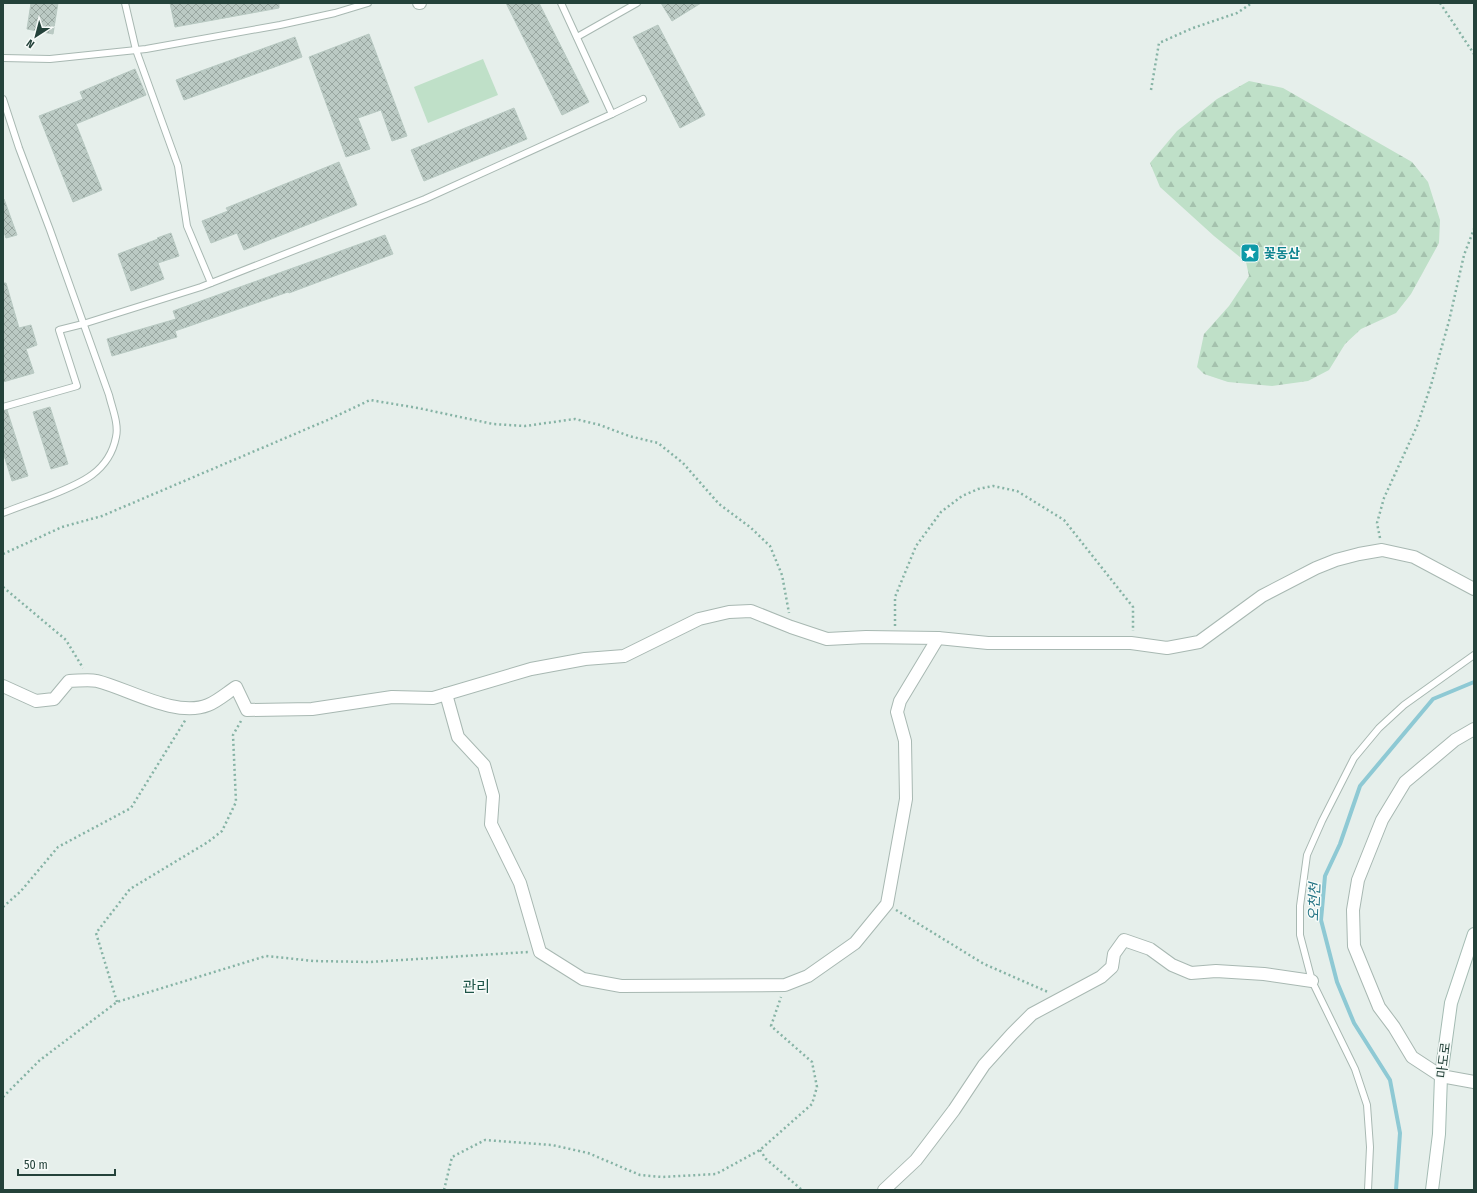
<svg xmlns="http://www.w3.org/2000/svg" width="1477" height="1193" font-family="'Fira Sans Condensed','Noto Sans KR',sans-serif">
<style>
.forest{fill:url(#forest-firs)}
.pitch{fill:#bfe0c8}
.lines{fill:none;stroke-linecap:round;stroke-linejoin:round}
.stream{stroke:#8ec9d4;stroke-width:4}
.building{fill:url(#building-cross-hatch);stroke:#b8c9c2}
.service-casing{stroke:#a8b8b2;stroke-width:8}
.minor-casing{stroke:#a8b8b2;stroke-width:14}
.secondary-casing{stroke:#a4bbb3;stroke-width:14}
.path{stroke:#86b3a5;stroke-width:2.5;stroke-dasharray:2 3;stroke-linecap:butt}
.service{stroke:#fff;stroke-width:6}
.minor{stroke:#fff;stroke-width:12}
.secondary{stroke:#fff;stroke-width:12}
.labels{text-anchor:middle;stroke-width:3;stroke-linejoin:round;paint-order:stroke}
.culture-label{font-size:13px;font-weight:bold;fill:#0d838f;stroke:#f7fbf9;text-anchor:start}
.street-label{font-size:13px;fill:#24423a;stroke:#f7fbf9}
.water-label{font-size:14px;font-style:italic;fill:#1c6f80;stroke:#f7fbf9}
.quarter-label{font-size:15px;fill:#1f5548;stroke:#f7fbf9}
</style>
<defs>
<pattern id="forest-firs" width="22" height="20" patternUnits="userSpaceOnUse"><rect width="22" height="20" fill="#bfe0c8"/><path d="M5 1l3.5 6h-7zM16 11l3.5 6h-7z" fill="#a4c1ad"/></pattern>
<pattern id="building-cross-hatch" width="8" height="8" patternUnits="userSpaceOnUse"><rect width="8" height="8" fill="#bbcac4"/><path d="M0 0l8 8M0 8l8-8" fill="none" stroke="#98a6a0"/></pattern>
</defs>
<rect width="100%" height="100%" fill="#e6efeb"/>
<path class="forest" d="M1249,81L1283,88L1412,162L1428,182L1440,220L1439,243L1411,294L1396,313L1361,329L1345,344L1329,370L1308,381L1272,386L1228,382L1204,374L1197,367L1204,334L1229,306L1249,276L1246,262L1214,236L1160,187L1150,163L1177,131L1217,99Z"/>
<path class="pitch" d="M483,59L498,95L428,123L414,87Z"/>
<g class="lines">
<path class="stream" d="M1396,1190L1400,1133L1390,1080L1354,1023L1337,982L1321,920L1325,876L1340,844L1360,786L1433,699L1474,682"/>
</g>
<g class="building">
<path d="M31,3H58L53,34L27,29Z"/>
<path d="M170,3H279V8L175,27Z"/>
<path d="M506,3H539L589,102L562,115Z"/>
<path d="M661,3H701L672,21Z"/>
<path d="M658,25L705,115L680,128L633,37Z"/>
<path d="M369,34L407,136L392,141L381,110L358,118L370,149L346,157L309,57Z"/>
<path d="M295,37L302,57L184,100L176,80Z"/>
<path d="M135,69L146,95L76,124L102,190L73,202L39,116L83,99L80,92Z"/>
<path d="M514,108L527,139L424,181L411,150Z"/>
<path d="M339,162L357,205L244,250L237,233L211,243L202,221L228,211L226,208Z"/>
<path d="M3,199H4L17,235L6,238L3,229Z"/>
<path d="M171,233L179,256L158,263L164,279L131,291L118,254L158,239L157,238Z"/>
<path d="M385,235L393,254L289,293L288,292L175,331L177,337L112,356L107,339L176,319L173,311Z"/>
<path d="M3,283H6L19,328L31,325L37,345L26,349L34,373L3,382Z"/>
<path d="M50,407L68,464L51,469L33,412Z"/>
<path d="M7,410L28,476L12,481L3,452V411Z"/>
</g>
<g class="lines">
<defs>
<g id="service">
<path d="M125,3L136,50L178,166L187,226L211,283"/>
<path d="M577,37L637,3"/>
<path d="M3,58L50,59L146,49L280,25L335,13L368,3"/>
<path d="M3,99L19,148L50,230L109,395C112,408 119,424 116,437C109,473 79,484 49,496C33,502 18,507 3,513"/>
<path d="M612,114L643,99"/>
<path d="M3,407L77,386L59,330L83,324L201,287L425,199L612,114L561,3"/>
<path d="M1368,1190L1370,1147L1367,1105L1355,1069L1312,981L1300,935V906L1307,855L1322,821L1354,758L1379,728L1404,705L1474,655"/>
</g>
<g id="minor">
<path d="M419,3H420"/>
<path d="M3,686L36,701L54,699L69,681C78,681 88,679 97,681C129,689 176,718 208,705C218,701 228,692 236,687L247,710L312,709L392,697L433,698L531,669L585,659L624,656L699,619L729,612L751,611L791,627L827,639L866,637L938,638L988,643H1131L1167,648L1199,642L1262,596L1316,568L1336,560L1359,554L1382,550L1414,557L1474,589"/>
<path d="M446,694L458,737L484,765L493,796L491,824L520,883L540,952L583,979L621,986L785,985L808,976L855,943L887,904L906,799L905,741L897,712L900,701L938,638"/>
<path d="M1474,729L1455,740L1405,782L1382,820L1358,880L1353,910L1354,946L1379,1007L1394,1027L1412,1057L1441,1076L1474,1082"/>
<path d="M884,1190L916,1160L954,1110L984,1065L1012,1034L1032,1014L1101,977L1112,967L1114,954L1124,940L1150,949L1172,965L1191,973L1216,971L1264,974L1312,981"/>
</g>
<path id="secondary" d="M1432,1190L1439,1134L1441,1076L1451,1003L1474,934"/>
</defs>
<use href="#service" class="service-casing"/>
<use href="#minor" class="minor-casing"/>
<use href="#secondary" class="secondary-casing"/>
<g class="path">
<path d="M1440,3L1474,54"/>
<path d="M1151,90L1159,43L1193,28L1237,13L1252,3"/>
<path d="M1380,538L1377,523L1384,498L1417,426L1431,385L1449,321L1464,255L1474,229"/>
<path d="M3,554L62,527L102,516L330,419L370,400L418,408L493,424L525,426L575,419L600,425L629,436L658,443L683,463L719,504L750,527L770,546L782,575L789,613"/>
<path d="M3,587L66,640L83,668"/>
<path d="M895,626V597L916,546L941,512L962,496L978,489L993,486L1017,491L1064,520L1133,607V631"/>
<path d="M3,907L21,891L58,847L131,808L186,719"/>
<path d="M896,910L984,964L1048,992"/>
<path d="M117,1002L96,933L130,889L208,842L222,831L236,802L233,735L241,721"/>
<path d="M3,1097L40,1060L117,1002L266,956L314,961L370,962L528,952"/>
<path d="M760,1150L766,1159L802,1190"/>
<path d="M444,1190L452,1157L485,1140L552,1145L588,1153L640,1175L662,1177L716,1174L760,1150L812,1104L817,1087L812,1062L771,1026L781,997"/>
</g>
<use href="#service" class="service"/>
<use href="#minor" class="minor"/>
<use href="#secondary" class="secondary"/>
</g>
<defs>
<symbol id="sight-square" viewBox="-11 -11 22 22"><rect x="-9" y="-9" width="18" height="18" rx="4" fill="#0f9aa8" stroke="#f7fbf9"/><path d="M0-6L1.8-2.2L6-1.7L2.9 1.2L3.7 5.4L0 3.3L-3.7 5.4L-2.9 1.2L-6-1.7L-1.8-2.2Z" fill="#fff"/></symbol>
</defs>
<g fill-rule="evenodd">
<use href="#sight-square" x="1239" y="242" width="22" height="22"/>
</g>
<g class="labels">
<g class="culture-label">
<text x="1264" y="258">꽃동산</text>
</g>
<g class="street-label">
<text transform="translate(1443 1060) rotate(-83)" y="5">마도로</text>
</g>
<g class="water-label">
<text transform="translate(1314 902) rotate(-88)" y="5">오천천</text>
</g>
<g class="quarter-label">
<text x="476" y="992">관리</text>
</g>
</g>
<rect width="1477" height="1193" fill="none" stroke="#24423a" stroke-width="8"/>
<g transform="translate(36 36) rotate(216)" stroke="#f7fbf9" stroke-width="3" paint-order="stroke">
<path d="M0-3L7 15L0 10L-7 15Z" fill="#24423a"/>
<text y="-6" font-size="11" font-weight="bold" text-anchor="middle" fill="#24423a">N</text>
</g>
<path d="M18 1169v6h97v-6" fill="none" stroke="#24423a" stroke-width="2"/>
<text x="24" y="1169" font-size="12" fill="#24423a" stroke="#f7fbf9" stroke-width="3" paint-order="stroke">50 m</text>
</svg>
